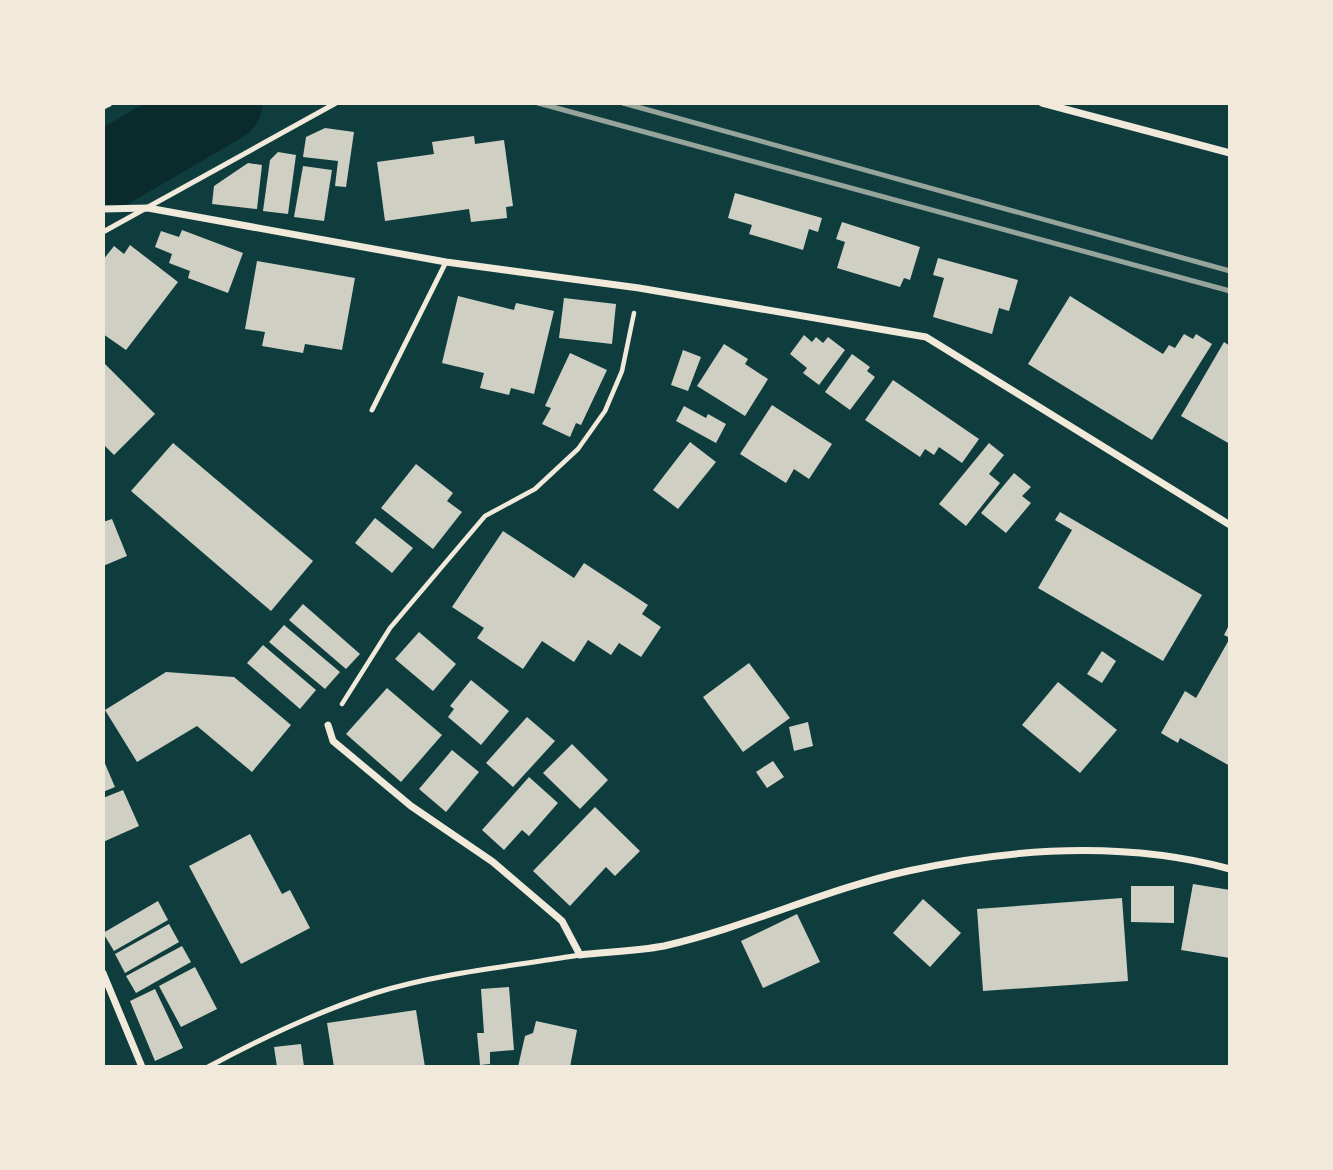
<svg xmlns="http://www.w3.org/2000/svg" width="1333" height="1170" font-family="'DejaVu Sans',sans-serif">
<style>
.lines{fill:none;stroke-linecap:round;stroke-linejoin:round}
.river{stroke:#0a2a2b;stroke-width:79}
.building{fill:#cfcfc3}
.path{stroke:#f1e9da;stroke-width:4.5}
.service{stroke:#f1e9da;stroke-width:5}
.minor{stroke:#f1e9da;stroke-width:7}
.rail{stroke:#97a49c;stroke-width:5}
</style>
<rect width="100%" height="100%" fill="#0f3d3e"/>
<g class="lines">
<path class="river" d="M103,173L223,103"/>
</g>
<g class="building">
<path d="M325,128L354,132L346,187L335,186L338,161L303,157L306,137Z"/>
<path d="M474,136L475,144L504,140L513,206L506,207L507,218L471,222L469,209L385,221L377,162L434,154L432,142Z"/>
<path d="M278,152L296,155L288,214L263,211L270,160Z"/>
<path d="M248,163L262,165L257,209L212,204L214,186Z"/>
<path d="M303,166L332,170L324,221L294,217Z"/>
<path d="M735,193L822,218L818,232L809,229L803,250L749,234L752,225L728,218Z"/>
<path d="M842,222L920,247L910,280L904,278L900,287L837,268L845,242L836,239Z"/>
<path d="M182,230L243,253L228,293L188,278L190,271L169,263L172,254L155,247L161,231L179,237Z"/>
<path d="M130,245L178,282L126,350L103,334V260L114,246L124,254Z"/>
<path d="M938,258L1018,280L1009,311L999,308L992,334L933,317L944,278L933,275Z"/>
<path d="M257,261L355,278L342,350L305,344L303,353L262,346L265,332L245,329Z"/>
<path d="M458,296L514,310L516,303L554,311L534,394L511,388L509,395L480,388L484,373L442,363Z"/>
<path d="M1070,296L1163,354L1169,345L1175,348L1184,334L1193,339L1196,334L1212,344L1152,440L1028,364Z"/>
<path d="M564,298L616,304L612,344L559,338Z"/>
<path d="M804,335L812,342L816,337L823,343L828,337L845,350L819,385L803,373L807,368L790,354Z"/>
<path d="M1224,342L1230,346V444L1181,416Z"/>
<path d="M724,344L748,359L745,364L768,379L745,416L697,386Z"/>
<path d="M683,350L701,357L688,391L671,385Z"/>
<path d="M570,353L607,370L581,425L576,423L570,437L542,424L551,408L545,406Z"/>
<path d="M852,354L870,367L867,371L875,377L850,410L825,392Z"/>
<path d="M103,362L155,414L114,455L103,444Z"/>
<path d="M893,380L979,439L962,463L939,447L934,455L925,449L920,457L865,420Z"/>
<path d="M772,405L832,444L809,479L794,469L786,483L740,454Z"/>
<path d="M684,406L706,418L708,414L726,424L716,443L676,421Z"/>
<path d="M690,442L716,462L678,509L653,490Z"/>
<path d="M173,443L313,561L271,611L131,491Z"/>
<path d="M989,443L1004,455L989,474L1000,483L966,526L939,504Z"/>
<path d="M416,464L453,493L447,501L462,512L433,549L381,508Z"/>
<path d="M1014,473L1031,487L1022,496L1031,503L1006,533L981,513Z"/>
<path d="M1060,512L1202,595L1163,661L1038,588L1072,530L1055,520Z"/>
<path d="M375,518L413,548L392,573L355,543Z"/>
<path d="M112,519L127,556L103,566V522Z"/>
<path d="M503,531L574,578L584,563L648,605L642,614L661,627L641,657L619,643L611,655L588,640L574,662L542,641L523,669L477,638L484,628L452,607Z"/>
<path d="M303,604L360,654L346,669L289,620Z"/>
<path d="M1230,623V766L1180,738L1178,743L1161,733L1185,691L1196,698L1230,638L1224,635Z"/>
<path d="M284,625L340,672L325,689L269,642Z"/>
<path d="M419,632L456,664L433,691L395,659Z"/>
<path d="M263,645L316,690L300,709L247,663Z"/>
<path d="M1102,651L1116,661L1102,683L1087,674Z"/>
<path d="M749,663L790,718L743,752L703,697Z"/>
<path d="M166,672L234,677L291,725L252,772L197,726L137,762L105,710Z"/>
<path d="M471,680L509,711L481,745L448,717L454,709L450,706Z"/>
<path d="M1058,682L1117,730L1080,773L1022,725Z"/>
<path d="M387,688L442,735L401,782L346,734Z"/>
<path d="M527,717L555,741L513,787L486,763Z"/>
<path d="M808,722L813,746L794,751L789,727Z"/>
<path d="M572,744L608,780L580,809L543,773Z"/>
<path d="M452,750L479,772L446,812L419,789Z"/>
<path d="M103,759L115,787L103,792Z"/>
<path d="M773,761L784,777L767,788L756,772Z"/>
<path d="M529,777L558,803L529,836L522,830L504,850L482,830Z"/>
<path d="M123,790L139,826L103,842V798Z"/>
<path d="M595,807L640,851L615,876L606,867L570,906L533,871Z"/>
<path d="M250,834L282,894L290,890L310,928L241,964L189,866Z"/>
<path d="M1193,884L1230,890V958L1181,950Z"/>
<path d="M1131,886H1174V923L1131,922Z"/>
<path d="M1122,898L1128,981L983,991L977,909Z"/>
<path d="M923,899L961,933L930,967L893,933Z"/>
<path d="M158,901L168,920L114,951L103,933Z"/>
<path d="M797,914L820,962L763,988L741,941Z"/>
<path d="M169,924L179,942L125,973L115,954Z"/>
<path d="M182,946L191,962L136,993L126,976Z"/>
<path d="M195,967L217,1009L181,1027L159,986Z"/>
<path d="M509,987L514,1050L490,1052V1064L480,1065L477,1033H484L481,989Z"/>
<path d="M155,989L183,1048L155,1061L130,1001Z"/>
<path d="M416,1010L425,1067H334L327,1023Z"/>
<path d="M536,1021L577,1030L570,1067H518L525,1036L533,1033Z"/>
<path d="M301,1044L304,1067H277L274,1047Z"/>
</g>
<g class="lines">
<path class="path" d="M342,704L390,628L485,516L535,489L578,449L605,411L622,371L634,313"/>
<g class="service">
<path d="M103,232L336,103"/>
<path d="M372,410L446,262"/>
<path d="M208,1067C262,1038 316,1012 375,993C440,973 512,966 580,955"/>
</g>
<g class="minor">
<path d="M1042,103L1230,153"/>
<path d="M103,106L109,103"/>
<path d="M103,209L148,208L446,262L639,288L926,337L1230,525"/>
<path d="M328,725L333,741L411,806L493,862L562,921L580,955C607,952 637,951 664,946C747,927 826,889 908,871C1013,848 1126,841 1230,869"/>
<path d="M103,973L142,1067"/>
</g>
<g class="rail">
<path d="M538,103L1230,291"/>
<path d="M623,103L1230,271"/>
</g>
</g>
<rect width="1333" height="1170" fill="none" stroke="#f1e9da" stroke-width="210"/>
</svg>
